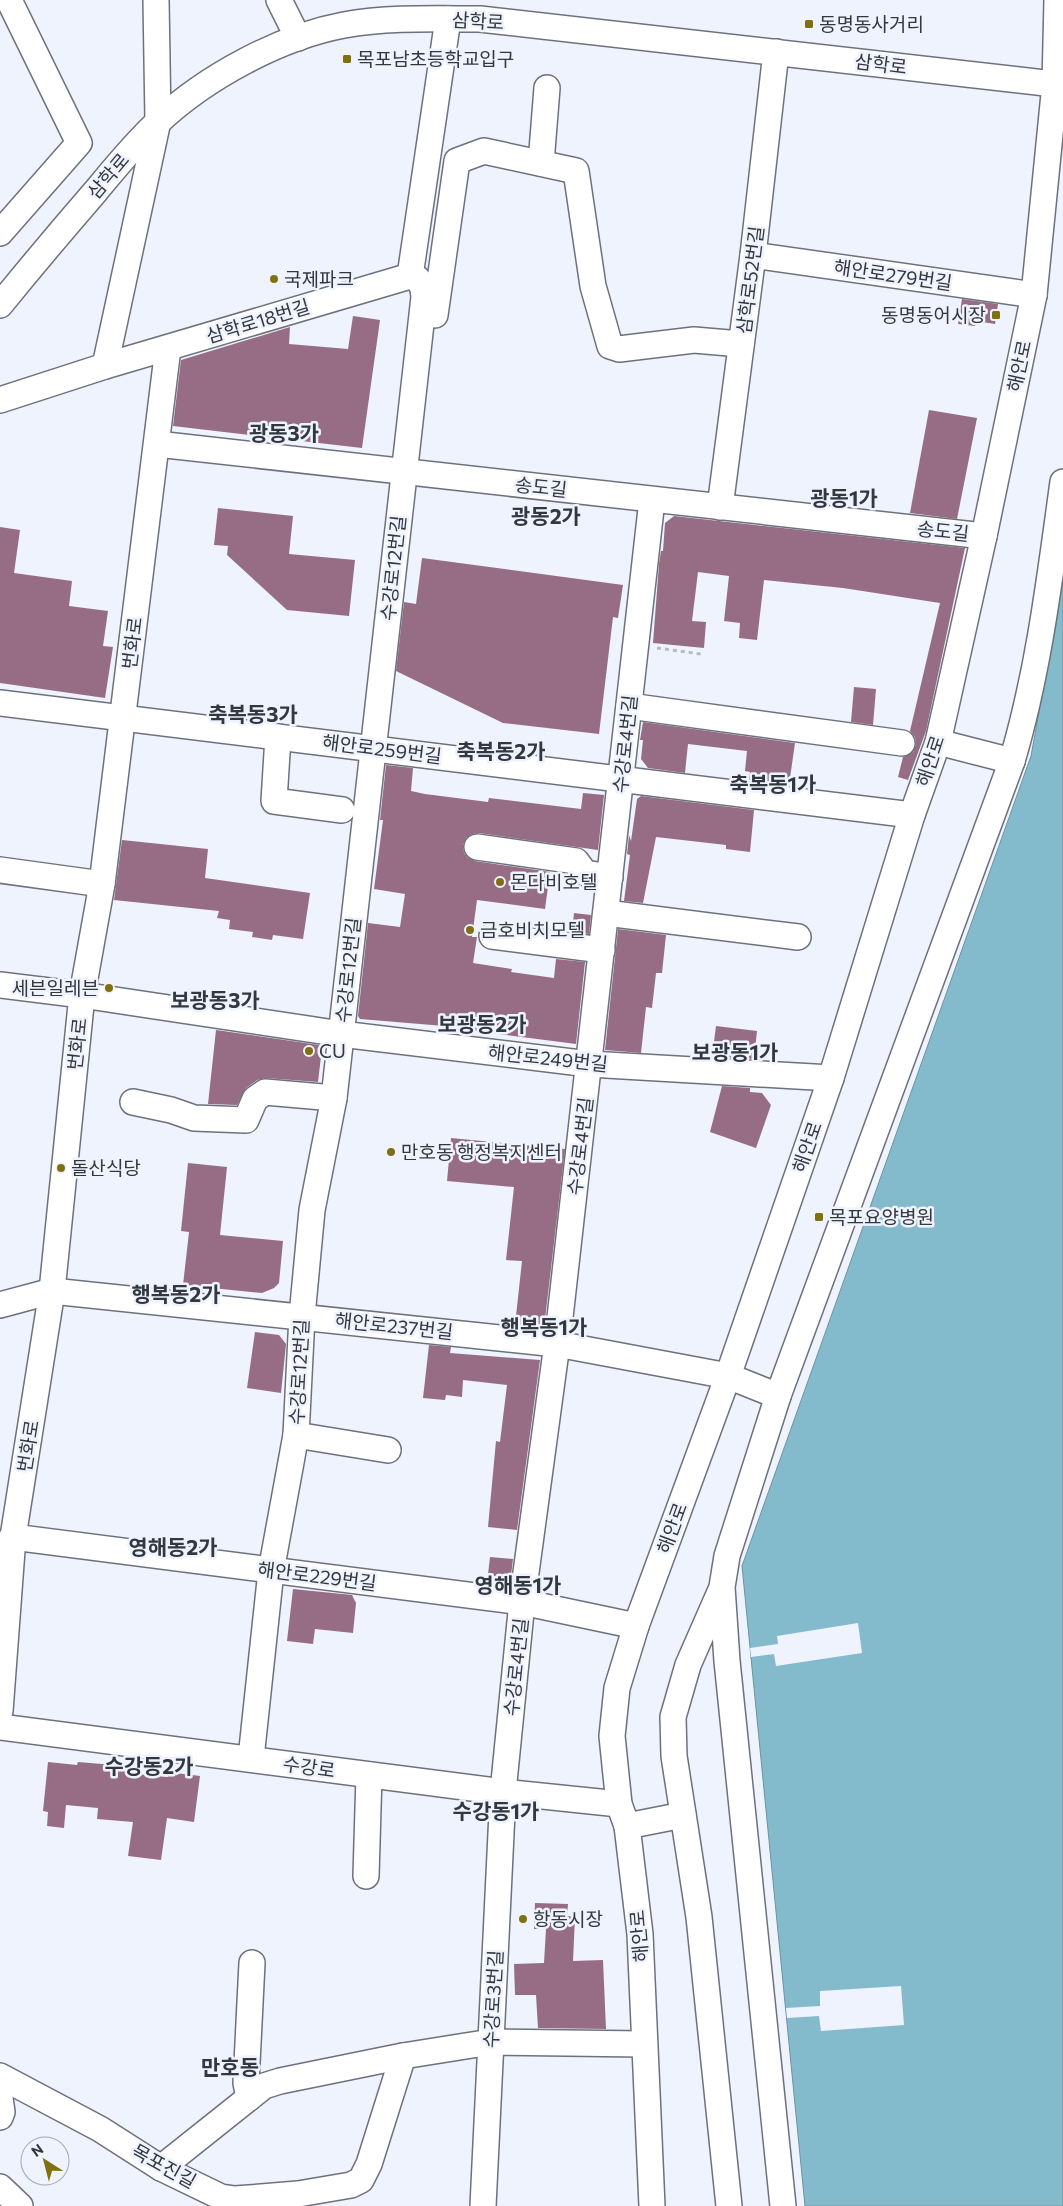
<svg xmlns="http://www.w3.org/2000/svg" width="1063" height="2206" font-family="Commissioner,'Noto Sans KR',sans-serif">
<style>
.water{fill:#84bbcc;stroke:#6c93a1}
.pier{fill:#eef3fe}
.building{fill:#966d85}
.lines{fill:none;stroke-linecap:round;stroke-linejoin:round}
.minor-casing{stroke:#6d717b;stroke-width:28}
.path{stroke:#b6bac3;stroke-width:3;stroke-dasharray:4 4;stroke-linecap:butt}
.minor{stroke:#fff;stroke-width:25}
.poi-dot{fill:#7f7111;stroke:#eef3fe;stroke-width:2}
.labels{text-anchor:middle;stroke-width:5;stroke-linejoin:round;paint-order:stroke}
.street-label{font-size:19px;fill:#35373c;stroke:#eef3fe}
.poi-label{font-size:19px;fill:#35373c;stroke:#eef3fe;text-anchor:start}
.quarter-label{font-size:21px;font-weight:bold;fill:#333740;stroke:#eef3fe}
</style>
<rect width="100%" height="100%" fill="#eef3fe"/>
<path class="water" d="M1063,579V2206H805L742,1566L1031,756Z"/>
<g class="pier">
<path d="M858,1623L862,1653L776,1666L774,1654L751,1657L750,1648L778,1644L777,1636Z"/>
<path d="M901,1986L904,2025L821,2031L819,2016L787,2018L786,2008L820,2006V1991Z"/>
</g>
<g class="building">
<path d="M962,299L998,304L995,324L976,321L975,326L958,324Z"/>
<path d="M353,316L380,320L362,448L173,426L181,360L290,327L289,344L348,349Z"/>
<path d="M929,410L977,418L957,519L910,513Z"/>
<path d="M218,508L293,516L289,554L355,560L349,616L287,610L227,555L228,546L214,545Z"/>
<path d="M674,516L965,548L926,731L908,780L898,777L903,757L913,752L916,745L915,737L910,731L940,603L843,588L764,580L757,640L739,638L740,623L724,621L729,576L698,572L692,621L706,622L704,648L653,643L659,564L661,551H663L665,523Z"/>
<path d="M0,527L20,530L14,573L72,581L69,606L108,611L103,646L113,647L105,698L0,683Z"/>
<path d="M422,558L623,585L618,618L613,617L599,734L503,723L396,671L404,602L416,604Z"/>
<path d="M854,687L876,689L873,725L851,722Z"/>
<path d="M643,722L795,743L789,785L749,780L750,772L745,771L747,751L688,744L685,773L648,768L641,759L643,740H640Z"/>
<path d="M386,765L413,768L411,791L425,794L488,802L489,798L581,809L583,793L604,795L598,850L479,833L472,834L466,838L463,845L464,853L468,858L475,861L550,872L545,909L477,900L472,937H477L473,963L512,969L511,972L554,978L556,959L585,962L576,1044L468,1030V1028L360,1019L358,1016L368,923L400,927L405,894L374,889L383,820H380Z"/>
<path d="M641,796L754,810L750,852L726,849V845L656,837L643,903L624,901L630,855L627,854L629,835L631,841L637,799Z"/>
<path d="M122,840L208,849L205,878L310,893L303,939L273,935L272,940L252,937L253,932L229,929L230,920L217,918L219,911L114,900Z"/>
<path d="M574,913L591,915L589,934L572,932Z"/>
<path d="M618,929L666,935L662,973H656L652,1008L646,1007L641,1053L605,1050Z"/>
<path d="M716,1026L757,1031L754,1059L712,1057Z"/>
<path d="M216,1030L319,1045L322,1048L318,1082L266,1078L257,1080L246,1088L237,1105L208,1104Z"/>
<path d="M722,1086L750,1088V1092L762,1093L771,1105L756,1148L710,1132Z"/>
<path d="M451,1138L565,1149L544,1328L515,1325L522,1261L506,1260L514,1187L447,1181Z"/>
<path d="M188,1163L227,1167L220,1235L283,1241L279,1283L274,1288L262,1293L183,1285L189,1232L181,1231Z"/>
<path d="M255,1332L279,1335L286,1344L281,1393L247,1388Z"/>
<path d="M429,1345L451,1347L450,1353L540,1360L517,1530L488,1527L496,1441L500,1442L507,1385L463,1380L462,1397L446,1395L445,1400L423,1398Z"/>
<path d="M490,1557L513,1559L510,1584L508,1586L487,1583Z"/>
<path d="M293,1589L352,1595L356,1603L353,1633L315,1629L313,1644L287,1641Z"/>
<path d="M48,1762L77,1765L78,1762L126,1766L125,1773L168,1777V1772L200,1776L194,1822L167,1818L161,1860L128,1856L133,1822L97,1819L98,1808L66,1805L64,1828L47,1826L48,1812L43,1811Z"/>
<path d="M535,1903L568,1904L567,1916L575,1917L573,1961L603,1960L606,2029L538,2028L536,1995H515L514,1964L544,1963L546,1929H534Z"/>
</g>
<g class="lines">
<defs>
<g id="minor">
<path d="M279,0L298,38"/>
<path d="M541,163L547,88"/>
<path d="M0,233L79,143L9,0"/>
<path d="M753,255L1034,295"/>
<path d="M410,276L448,19"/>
<path d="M0,305C31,267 63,229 95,192C115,168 135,143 158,122C206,77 280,37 344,25C389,17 435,19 480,19L1063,85"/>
<path d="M435,315L457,161L484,151L576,171L593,286L610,346L619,349L694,340L741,344"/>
<path d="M105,366L158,121L156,0"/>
<path d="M0,400L105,366L410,276"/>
<path d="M157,444L984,536"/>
<path d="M720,507L753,255L776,52"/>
<path d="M0,703L912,815"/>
<path d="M629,706L902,743"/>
<path d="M278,737L274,801L342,810"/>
<path d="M938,742L1012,761"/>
<path d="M477,847L576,861L585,873L610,877"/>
<path d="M0,870L102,884"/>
<path d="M606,913L798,937"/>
<path d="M492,936L602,950"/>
<path d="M0,985L82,995L341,1034L589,1064L831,1078"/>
<path d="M133,1102L171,1110L194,1118L246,1120L255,1099L265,1092L334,1098"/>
<path d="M0,1305L52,1291L557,1344L728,1376L778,1396"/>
<path d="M296,1435L388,1450"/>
<path d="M1,1548L13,1537L522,1602L636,1626"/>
<path d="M720,1592L688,1665L673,1717L674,1756L699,1917L729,2206"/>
<path d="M0,1711L13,1537L52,1291L82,995L102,884L168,348"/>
<path d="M0,1727L503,1792L619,1804"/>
<path d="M251,1758L271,1571L296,1435L302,1316L312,1210L334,1098L424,297L423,288L418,279L410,276"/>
<path d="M627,1826L683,1815"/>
<path d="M366,1876L369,1775"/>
<path d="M0,2076L100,2129L161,2168L221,2197L235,2199L249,2198L298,2194L351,2185L361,2180L369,2164L403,2056L491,2042L644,2044"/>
<path d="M0,2098L2,2112L0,2117"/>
<path d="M249,2098L246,2083L252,1963"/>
<path d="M161,2168L264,2086L280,2081L403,2056"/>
<path d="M0,2187L20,2206"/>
<path d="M483,2206L503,1792L522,1602L557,1344L652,500"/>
<path d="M652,2206L640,1934L627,1826L619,1804L612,1736L617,1688L636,1626L728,1376L831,1078L912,815L938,742L984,536L1034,295L1055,84L1057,0"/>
<path d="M783,2206L727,1661L722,1587L727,1556L778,1396L1012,761C1039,670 1050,576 1063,482"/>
</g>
</defs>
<use href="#minor" class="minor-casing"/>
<path class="path" d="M657,648L701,654"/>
<use href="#minor" class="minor"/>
</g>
<g class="poi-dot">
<rect x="804" y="19" width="10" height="10" rx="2.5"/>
<rect x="342" y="54" width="10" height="10" rx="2.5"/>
<circle cx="274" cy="279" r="5"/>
<rect x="991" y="310" width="10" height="10" rx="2.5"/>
<circle cx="500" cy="882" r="5"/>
<circle cx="470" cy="930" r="5"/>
<circle cx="109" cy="988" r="5"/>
<circle cx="309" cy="1051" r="5"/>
<circle cx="391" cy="1152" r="5"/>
<circle cx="61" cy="1168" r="5"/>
<rect x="814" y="1212" width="10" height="10" rx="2.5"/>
<circle cx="523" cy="1919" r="5"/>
</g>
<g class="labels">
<g class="street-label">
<text transform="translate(478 21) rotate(3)" y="7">삼학로</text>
<text transform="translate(881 64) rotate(7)" y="7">삼학로</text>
<text transform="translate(108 176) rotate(-50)" y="7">삼학로</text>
<text transform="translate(893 275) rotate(8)" y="7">해안로279번길</text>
<text transform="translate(750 280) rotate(-83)" y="7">삼학로52번길</text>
<text transform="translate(258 321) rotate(-17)" y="7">삼학로18번길</text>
<text transform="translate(1019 366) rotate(-78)" y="7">해안로</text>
<text transform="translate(541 487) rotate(6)" y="7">송도길</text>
<text transform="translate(943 531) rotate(6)" y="7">송도길</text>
<text transform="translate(393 568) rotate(-84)" y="7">수강로12번길</text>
<text transform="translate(132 643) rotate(-83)" y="7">번화로</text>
<text transform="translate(625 744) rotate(-84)" y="7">수강로4번길</text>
<text transform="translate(382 749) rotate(7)" y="7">해안로259번길</text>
<text transform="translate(930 761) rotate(-72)" y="7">해안로</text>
<text transform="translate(348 970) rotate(-84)" y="7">수강로12번길</text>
<text transform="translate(77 1044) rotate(-84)" y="7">번화로</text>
<text transform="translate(548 1058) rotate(6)" y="7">해안로249번길</text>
<text transform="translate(580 1146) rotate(-83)" y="7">수강로4번길</text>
<text transform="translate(807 1147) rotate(-71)" y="7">해안로</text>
<text transform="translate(394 1326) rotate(6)" y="7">해안로237번길</text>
<text transform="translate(299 1372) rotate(-87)" y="7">수강로12번길</text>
<text transform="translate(28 1446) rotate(-81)" y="7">번화로</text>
<text transform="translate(672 1528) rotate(-70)" y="7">해안로</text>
<text transform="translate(317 1576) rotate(7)" y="7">해안로229번길</text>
<text transform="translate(516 1667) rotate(-84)" y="7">수강로4번길</text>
<text transform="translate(309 1767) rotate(8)" y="7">수강로</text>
<text transform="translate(639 1936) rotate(-95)" y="7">해안로</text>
<text transform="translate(493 1999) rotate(-87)" y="7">수강로3번길</text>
<text transform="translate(164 2166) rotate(29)" y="7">목포진길</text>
</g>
<g class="poi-label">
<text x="819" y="31">동명동사거리</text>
<text x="357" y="66">목포남초등학교입구</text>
<text x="284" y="286">국제파크</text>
<text x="986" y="322" text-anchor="end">동명동어시장</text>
<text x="510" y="889">몬다비호텔</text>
<text x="480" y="937">금호비치모텔</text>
<text x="99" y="995" text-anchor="end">세븐일레븐</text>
<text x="319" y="1058">CU</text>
<text x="401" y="1159">만호동 행정복지센터</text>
<text x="71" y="1175">돌산식당</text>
<text x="829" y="1224">목포요양병원</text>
<text x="533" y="1926">항동시장</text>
</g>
<g class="quarter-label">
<text x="284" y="441">광동3가</text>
<text x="844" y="506">광동1가</text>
<text x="546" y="524">광동2가</text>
<text x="253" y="722">축복동3가</text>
<text x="501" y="759">축복동2가</text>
<text x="773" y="792">축복동1가</text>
<text x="215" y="1008">보광동3가</text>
<text x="482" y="1032">보광동2가</text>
<text x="735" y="1060">보광동1가</text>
<text x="176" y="1302">행복동2가</text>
<text x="544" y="1335">행복동1가</text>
<text x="173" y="1555">영해동2가</text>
<text x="518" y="1593">영해동1가</text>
<text x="149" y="1774">수강동2가</text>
<text x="496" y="1819">수강동1가</text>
<text x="230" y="2075">만호동</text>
</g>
</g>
<g transform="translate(45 2161) rotate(324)"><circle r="24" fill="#eef3fe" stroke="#a4a8b0"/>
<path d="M0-4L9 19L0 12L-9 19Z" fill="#7f7111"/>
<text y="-8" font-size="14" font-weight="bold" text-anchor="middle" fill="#35373c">N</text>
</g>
</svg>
